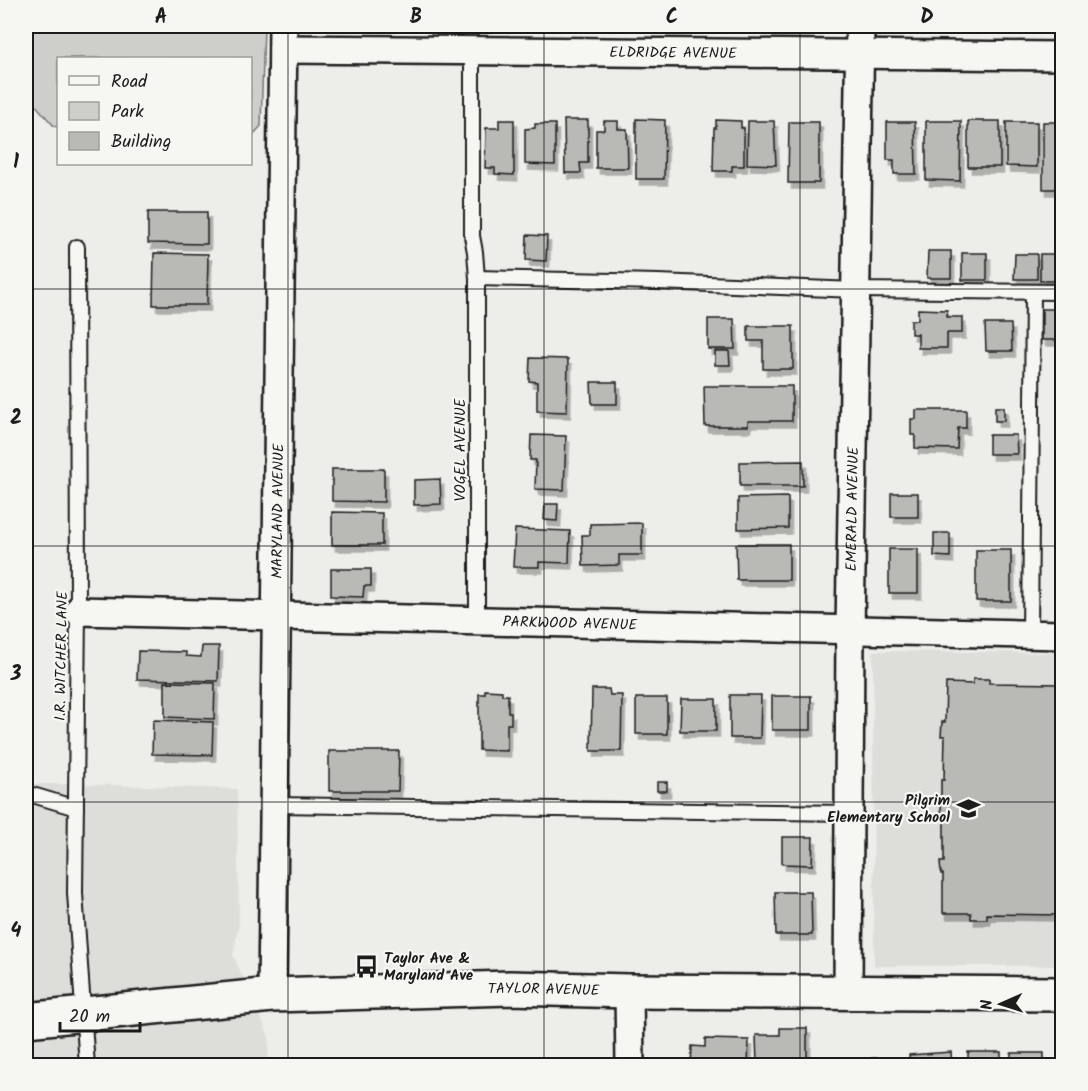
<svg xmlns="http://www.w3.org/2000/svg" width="1088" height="1091" font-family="Kalam,sans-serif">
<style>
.built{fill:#ddddda}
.green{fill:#cececb;stroke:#757574;stroke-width:1.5}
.building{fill:#b9b9b6;stroke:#1c1c1c;stroke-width:1.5;filter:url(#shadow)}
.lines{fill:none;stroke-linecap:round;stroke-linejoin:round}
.lane-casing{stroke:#1c1c1c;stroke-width:18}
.street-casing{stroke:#1c1c1c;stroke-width:32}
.secondary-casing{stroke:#1c1c1c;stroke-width:38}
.lane{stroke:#f6f6f2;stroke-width:14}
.street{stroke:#f6f6f2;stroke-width:27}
.secondary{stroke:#f6f6f2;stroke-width:33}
.grid{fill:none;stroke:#1c1c1c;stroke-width:1.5;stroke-opacity:0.55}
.labels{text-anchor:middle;stroke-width:4.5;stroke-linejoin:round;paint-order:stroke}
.street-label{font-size:15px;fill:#1c1c1c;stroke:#f6f6f2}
.poi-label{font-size:15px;font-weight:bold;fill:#1c1c1c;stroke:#f6f6f2;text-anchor:end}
.neatline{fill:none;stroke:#1c1c1c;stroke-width:2}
.grid-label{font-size:20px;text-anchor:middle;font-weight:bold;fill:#1c1c1c}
</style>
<defs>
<filter id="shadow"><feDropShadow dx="3.5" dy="6" stdDeviation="0" flood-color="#0004"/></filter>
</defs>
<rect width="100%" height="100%" fill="#edede9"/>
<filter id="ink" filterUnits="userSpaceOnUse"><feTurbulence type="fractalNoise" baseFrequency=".0167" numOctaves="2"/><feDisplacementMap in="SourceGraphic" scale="12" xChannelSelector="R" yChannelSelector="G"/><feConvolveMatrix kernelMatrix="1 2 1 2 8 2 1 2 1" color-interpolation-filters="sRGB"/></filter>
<g filter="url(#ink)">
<g class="built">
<path d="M873,651L1062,653V966H874Z"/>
<path d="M26,784H80L237,789L239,924L233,955L269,1037L268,1065H26Z"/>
</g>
<path class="green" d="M26,26H264L261,126L251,137L250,58H58V128L53,125L26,94Z"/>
<g class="building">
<path d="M636,119L665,120L664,179H636Z"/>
<path d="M499,120H514V175L495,174V168H485L486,128H499Z"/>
<path d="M564,120H588V163H580L581,173H565Z"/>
<path d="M716,120L741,121V128H744V166H732V171H713L714,128H716Z"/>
<path d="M604,121H618V129H627L628,168H596V130H604Z"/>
<path d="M748,121H774L776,165L747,164Z"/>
<path d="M926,121H961L960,181L926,180Z"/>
<rect x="968" y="121" width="32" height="46"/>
<path d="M789,122H819V183H788Z"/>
<path d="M887,122H915L916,174H894V160H887Z"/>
<path d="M1006,122H1037V167L1006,166Z"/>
<rect x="1043" y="122" width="19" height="67"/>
<path d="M535,124H555V165L525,164V129L535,128Z"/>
<path d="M148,212H207V244L148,243Z"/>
<path d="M527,235L547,236L546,261L526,260Z"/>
<path d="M928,251H951V278H927Z"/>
<path d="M154,253L208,254L207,305H153Z"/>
<rect x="962" y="253" width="25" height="27"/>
<path d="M1015,254H1037V279H1014Z"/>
<rect x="1040" y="254" width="22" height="27"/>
<path d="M918,309L947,310V317H962V333H947V348H918V334H911V320H918Z"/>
<rect x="1042" y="309" width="20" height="31"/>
<path d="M708,319H734L735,349H708Z"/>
<path d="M985,324H1011L1012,351H986Z"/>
<path d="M748,326H793V369H763V341H748Z"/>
<path d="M715,351H729L730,365H715Z"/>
<path d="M530,358L568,359L567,412L537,411V382L529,381Z"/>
<path d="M591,382H617V404H592Z"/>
<path d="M704,386H792V421H748V426H705Z"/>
<rect x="995" y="407" width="9" height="14"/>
<path d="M916,410H966V428H958L957,449L915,448V435H911V419H916Z"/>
<path d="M531,435L566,436L564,490L535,489L536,460H530Z"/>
<path d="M989,435H1016L1017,454H989Z"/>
<path d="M803,461V486H740V462Z"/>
<path d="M332,469H384V502L332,501Z"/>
<path d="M440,479L441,504L414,505V480Z"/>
<rect x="891" y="493" width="27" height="24"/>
<path d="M788,497V528L738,529V498Z"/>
<path d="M545,504H558L557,521L544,520Z"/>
<path d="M332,512L382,513V545H332Z"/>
<path d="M642,523V555H619V565L583,566L582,535H590V524Z"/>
<path d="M515,529L570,531L569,563L539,562V567H513Z"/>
<path d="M934,533H950V557L934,556Z"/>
<path d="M736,544H789V580H737Z"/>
<rect x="889" y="549" width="29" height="44"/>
<rect x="976" y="550" width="35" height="51"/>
<path d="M331,569H371V586H364L363,597L331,596Z"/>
<path d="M202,646H219L218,681L137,679L138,651L186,652V656L201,657Z"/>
<path d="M973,679H989V683L1062,684V915L987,914V919H971V913H943V874H941L940,862H944V820H941V780H944L945,736H941L942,722H945L946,683L973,684Z"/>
<path d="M165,682L215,683L214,719L165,717Z"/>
<path d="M592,689H609L610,695H622L621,751H591Z"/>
<path d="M485,690L502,691V695H508V712H511V724H507V751L479,750V694H485Z"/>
<path d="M730,695H761L760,738H730Z"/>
<rect x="772" y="696" width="39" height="34"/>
<rect x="636" y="698" width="31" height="36"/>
<path d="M681,699H716V731H680Z"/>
<path d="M153,720L213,722L212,755L152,754Z"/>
<path d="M329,751H399L398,791H329Z"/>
<rect x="657" y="782" width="10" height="9"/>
<path d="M782,837H813L812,865L782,864Z"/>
<path d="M775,892H811L812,935H776Z"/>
<path d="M780,1028H807V1066H757L756,1035H780Z"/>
<path d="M705,1039L749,1040L748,1066H691L692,1046L705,1047Z"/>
<path d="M951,1052L952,1066H910L909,1055Z"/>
<rect x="968" y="1052" width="33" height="14"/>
<rect x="1011" y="1053" width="33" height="13"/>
<path d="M872,1058H898L899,1066H872Z"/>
</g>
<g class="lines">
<defs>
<g id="lane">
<path d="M472,51V236L475,252L477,278V622"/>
<path d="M77,247L78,611L75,893L87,1066"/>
<path d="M477,278L658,282L856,290L1062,292"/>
<path d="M1030,635L1033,292"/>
<path d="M26,793L76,808"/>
<path d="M274,805L849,813"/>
</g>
<g id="street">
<path id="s1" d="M283,49L1062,56"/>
<path id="s2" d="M78,611L1062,635"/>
<path d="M629,991L630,1066"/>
<path id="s3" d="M848,992L850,630L860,26"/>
<path id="s4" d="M272,995L283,26"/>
</g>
<g id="secondary">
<path id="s5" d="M26,1020L272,995L510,988L629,991L1062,994"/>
</g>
</defs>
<use href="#lane" class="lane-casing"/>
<use href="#street" class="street-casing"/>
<use href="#secondary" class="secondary-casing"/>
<use href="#lane" class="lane"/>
<use href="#street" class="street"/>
<use href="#secondary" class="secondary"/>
</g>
</g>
<path class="grid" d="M288,26V1066M544,26V1066M800,26V1066M26,289H1062M26,546H1062M26,802H1062"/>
<defs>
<symbol id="school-bare" viewBox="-9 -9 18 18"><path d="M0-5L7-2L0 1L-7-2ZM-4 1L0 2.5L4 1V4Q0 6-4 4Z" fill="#1c1c1c" stroke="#f6f6f2" stroke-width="2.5" paint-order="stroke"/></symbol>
<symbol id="bus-bare" viewBox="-9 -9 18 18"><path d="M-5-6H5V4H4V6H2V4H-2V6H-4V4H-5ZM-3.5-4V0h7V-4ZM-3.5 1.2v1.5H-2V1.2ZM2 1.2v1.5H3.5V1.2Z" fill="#1c1c1c" stroke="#f6f6f2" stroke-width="2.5" paint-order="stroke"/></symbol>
</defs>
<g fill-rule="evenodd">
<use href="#school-bare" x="952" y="792" width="33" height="33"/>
<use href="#bus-bare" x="350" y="950" width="33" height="33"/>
</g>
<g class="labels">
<g class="street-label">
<text dy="5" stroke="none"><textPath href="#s1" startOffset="390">ELDRIDGE AVENUE</textPath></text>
<text transform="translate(460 450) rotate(-90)" y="5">VOGEL AVENUE</text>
<text dy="5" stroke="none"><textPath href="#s3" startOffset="483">EMERALD AVENUE</textPath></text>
<text dy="5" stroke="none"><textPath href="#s4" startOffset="484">MARYLAND AVENUE</textPath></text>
<text dy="5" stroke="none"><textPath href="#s2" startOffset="492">PARKWOOD AVENUE</textPath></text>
<text transform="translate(61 656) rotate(-89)" y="5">I.R. WITCHER LANE</text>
<text dy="5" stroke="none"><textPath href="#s5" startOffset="519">TAYLOR AVENUE</textPath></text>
</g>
<g class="poi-label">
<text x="950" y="805">Pilgrim<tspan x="950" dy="17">Elementary School</tspan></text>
<text x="384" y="963" text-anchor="start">Taylor Ave &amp;<tspan x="384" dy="17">Maryland Ave</tspan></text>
</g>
</g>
<rect width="1088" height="1091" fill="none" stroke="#f6f6f2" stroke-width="66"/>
<rect x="57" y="57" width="195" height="108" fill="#f6f6f2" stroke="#9f9f9c" stroke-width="1.5"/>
<rect x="69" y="76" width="30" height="9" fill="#f6f6f2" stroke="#9f9f9c" stroke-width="1.5"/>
<text x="111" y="87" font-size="18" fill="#1c1c1c">Road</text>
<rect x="69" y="102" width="30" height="18" fill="#cececb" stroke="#9f9f9c" stroke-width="1.5"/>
<text x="111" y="117" font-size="18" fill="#1c1c1c">Park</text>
<rect x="69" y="132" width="30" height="18" fill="#b9b9b6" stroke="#9f9f9c" stroke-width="1.5"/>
<text x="111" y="147" font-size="18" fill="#1c1c1c">Building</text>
<g transform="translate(1001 1004) rotate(267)" stroke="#f6f6f2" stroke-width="4.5" paint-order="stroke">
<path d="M0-4.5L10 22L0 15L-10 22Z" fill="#1c1c1c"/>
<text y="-9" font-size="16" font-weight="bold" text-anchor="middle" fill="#1c1c1c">N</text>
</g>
<path d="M60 1022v9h80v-9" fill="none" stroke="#1c1c1c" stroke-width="3"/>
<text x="69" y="1022" font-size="18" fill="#1c1c1c" stroke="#f6f6f2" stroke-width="4.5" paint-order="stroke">20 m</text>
<rect x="33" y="33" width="1022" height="1025" class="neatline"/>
<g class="grid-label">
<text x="161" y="23">A</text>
<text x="416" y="23">B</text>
<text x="672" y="23">C</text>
<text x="927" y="23">D</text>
<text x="16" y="168">1</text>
<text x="16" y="424">2</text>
<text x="16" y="680">3</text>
<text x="16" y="937">4</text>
</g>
</svg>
